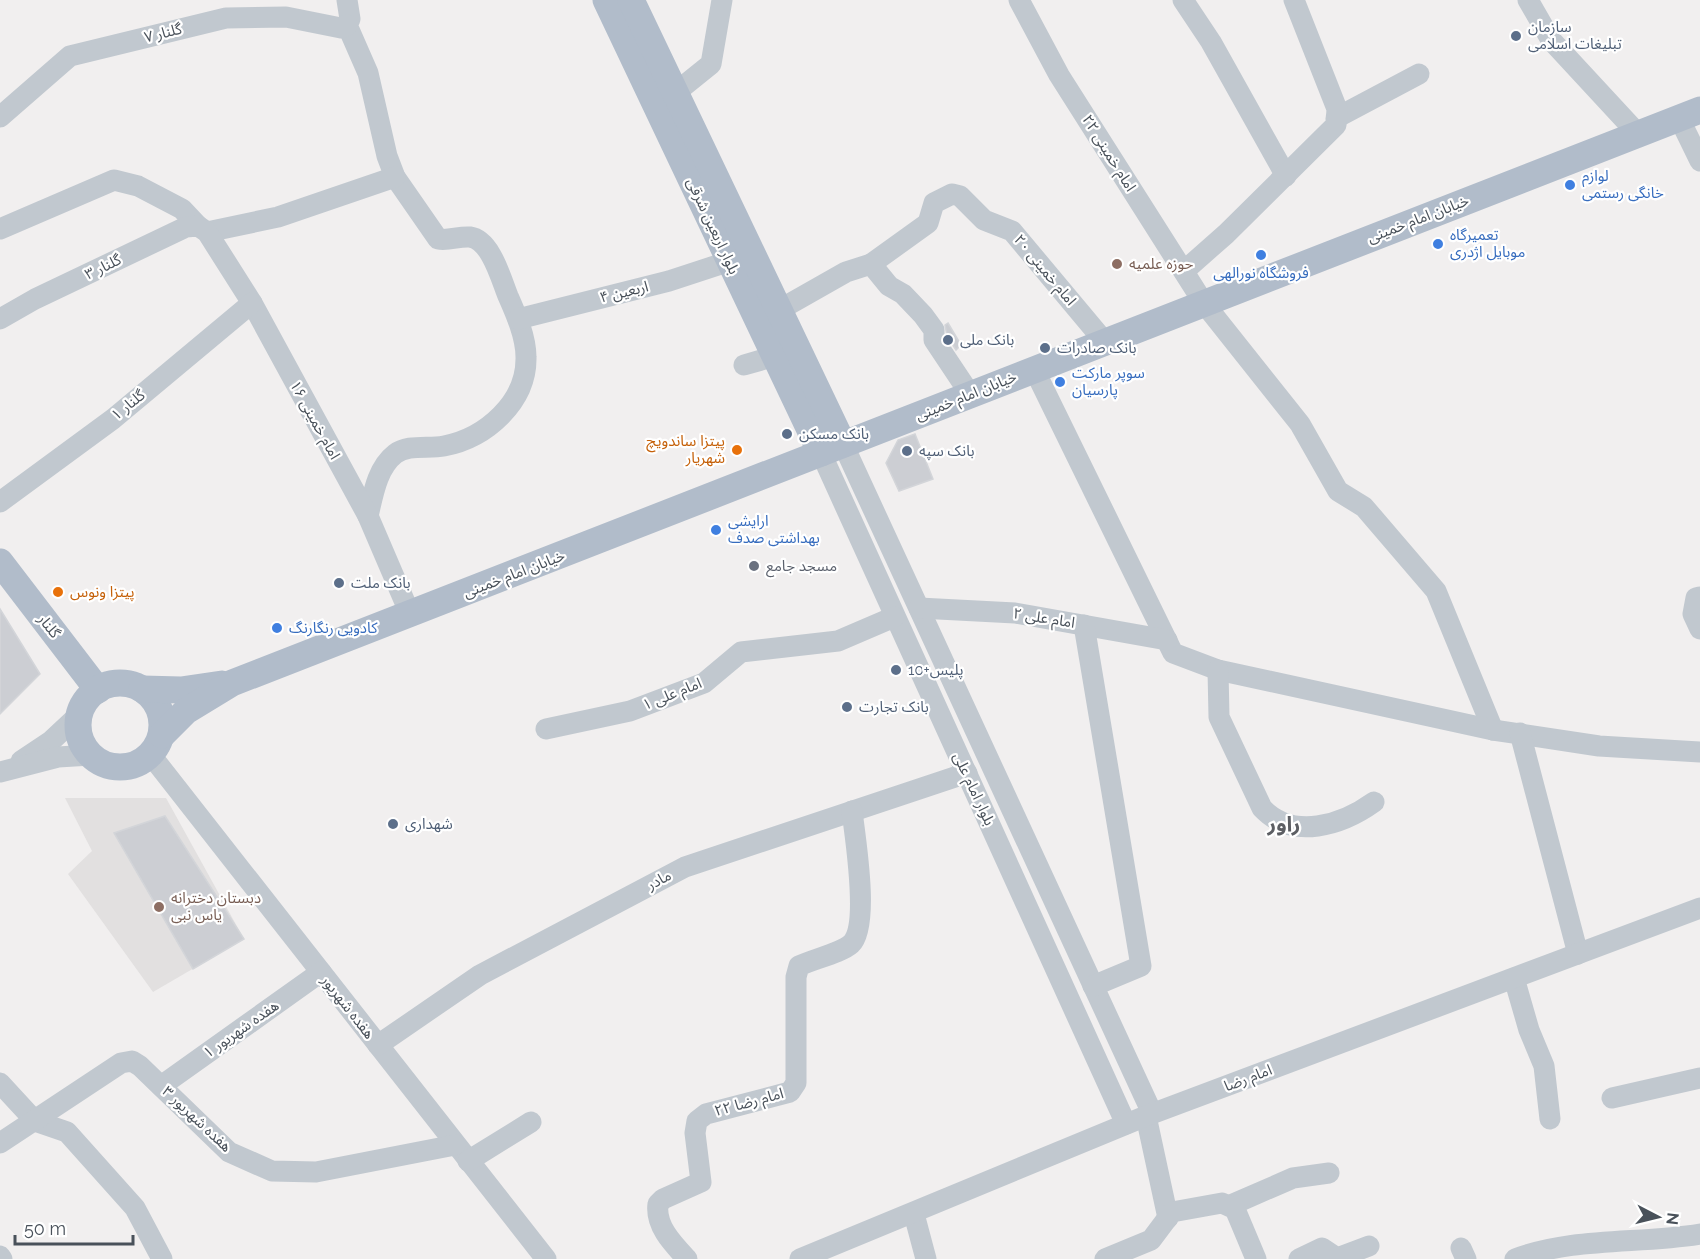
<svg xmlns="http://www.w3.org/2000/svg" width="1700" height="1259" font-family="Raleway,'Noto Sans Arabic',sans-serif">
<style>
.education{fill:#e2e0e0}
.building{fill:#ccced3;stroke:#d3d5d9;stroke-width:1.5}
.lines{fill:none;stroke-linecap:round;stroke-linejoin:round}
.minor{stroke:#c1c8cf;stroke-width:21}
.major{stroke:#b1bcca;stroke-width:27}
.service-dot{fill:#5c6f8a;stroke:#fff;stroke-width:2}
.shop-dot{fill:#3f7fe0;stroke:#fff;stroke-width:2}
.education-dot{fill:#8d6e63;stroke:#fff;stroke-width:2}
.food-dot{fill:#e8710a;stroke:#fff;stroke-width:2}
.worship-dot{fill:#6b7280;stroke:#fff;stroke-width:2}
.labels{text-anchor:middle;stroke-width:4.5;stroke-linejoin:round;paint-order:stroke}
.service-label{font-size:15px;fill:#4e5e75;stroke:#fff;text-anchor:start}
.street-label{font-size:15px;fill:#49515a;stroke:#fff}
.shop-label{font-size:15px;fill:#366cbe;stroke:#fff;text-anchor:start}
.education-label{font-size:15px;fill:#785e54;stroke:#fff;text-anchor:start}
.food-label{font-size:15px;fill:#c56008;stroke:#fff;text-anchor:end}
.worship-label{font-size:15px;fill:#5b616d;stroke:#fff;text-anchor:start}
.district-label{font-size:21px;font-weight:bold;fill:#5c5e63;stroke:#fff}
</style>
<rect width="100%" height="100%" fill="#f1efef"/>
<path class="education" d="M65,798H166L244,939L153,992L68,874L92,851Z"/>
<g class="building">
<path d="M948,323L961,345L956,350L947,336L945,325Z"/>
<path d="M915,434L933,479L899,491L886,463L898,440Z"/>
<path d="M0,609L40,674L0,714Z"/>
<path d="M165,816L244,939L193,969L114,833Z"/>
</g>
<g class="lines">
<g class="minor">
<path d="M347,0L350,19L347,25L368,73L387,156L395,177L438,239C449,241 459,236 470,237C491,240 501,279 508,296C516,314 526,337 526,357C527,402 486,438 444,446C428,449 408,444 395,454C377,468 373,495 368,516"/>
<path d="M1019,0L1059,75L1203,302L1300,424L1338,491L1364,507L1436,591L1493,730"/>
<path d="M1183,0L1211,42L1286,176"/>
<path d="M1528,0L1551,40L1638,134"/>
<path d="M675,93L711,64L722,0"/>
<path d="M0,117L70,56L226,18L286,17L341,28L347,25"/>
<path d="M1336,118L1419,74"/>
<path d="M1679,118L1700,161"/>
<path d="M0,229L114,180L138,186L182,209L198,226"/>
<path d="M207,232L278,217L395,177"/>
<path d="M871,264L928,223L934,203L952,194L960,196L984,220L1012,231L1104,341"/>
<path d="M1184,271L1226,234L1336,125L1337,109L1294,0"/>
<path d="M779,310L846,272L871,264L889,286L903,294L923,315L934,330V340L970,394"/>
<path d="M0,319L35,299L186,227L198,226L207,232L252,303L368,516L410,614"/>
<path d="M518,319L669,281L730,261"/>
<path d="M744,365L775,356"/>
<path d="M1034,369L1173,653L1218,670L1493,730L1599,746L1700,752"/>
<path d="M843,444L1152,1113"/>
<path d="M821,453L1126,1124"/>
<path d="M0,502L113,419L252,303"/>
<path d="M1700,597L1696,598L1693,614L1700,629"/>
<path d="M919,608L1015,613L1167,640"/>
<path d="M1084,625L1141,966L1093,986"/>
<path d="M1218,670L1219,717L1262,808C1293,841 1342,825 1374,802"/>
<path d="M546,729L630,711L704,683L741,652L838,641L894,617"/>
<path d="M1520,733L1578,954"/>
<path d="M150,754L546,1259"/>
<path d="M21,761L51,741L81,713"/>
<path d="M0,772L58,757L91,755"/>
<path d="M1514,978L1529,1030L1544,1066L1550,1119"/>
<path d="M378,1045L480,975L685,867L967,773"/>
<path d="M0,1083L35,1121L67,1132L135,1208L162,1259"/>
<path d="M161,1086L321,972"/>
<path d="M1612,1098L1700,1078"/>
<path d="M1146,1116L1168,1218"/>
<path d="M0,1143L121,1063L132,1061L140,1066L229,1152L272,1171L316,1172L455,1145"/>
<path d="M468,1161L531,1122"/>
<path d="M1231,1205L1293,1178L1329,1173"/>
<path d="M914,1214L926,1259"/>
<path d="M1461,1248L1466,1259"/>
<path d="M0,1256L2,1259"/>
<path d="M687,1259C673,1244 655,1226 658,1204L663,1199L701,1182L695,1133L697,1121L706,1114L790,1092L796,1083V977L799,966C813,959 841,953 851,944C870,926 855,837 852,811"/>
<path d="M800,1259L1146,1116L1700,908"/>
<path d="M1105,1259L1151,1240L1172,1212L1222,1203L1235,1209L1256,1259"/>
<path d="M1299,1259L1322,1248L1337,1258L1369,1246"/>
<path d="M1515,1259C1573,1237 1639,1244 1700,1234"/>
</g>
<g class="major">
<path d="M606,0L821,453"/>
<path d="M631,0L843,444"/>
<path d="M0,562L98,690"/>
<circle cx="120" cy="725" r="42"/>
<path d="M142,689L181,690L222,684"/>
<path d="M162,735L186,711L232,683L1700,110"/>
</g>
</g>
<g class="service-dot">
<circle cx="1516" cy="36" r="6"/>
<circle cx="948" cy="340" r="6"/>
<circle cx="1045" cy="348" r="6"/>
<circle cx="787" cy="434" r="6"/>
<circle cx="907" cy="451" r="6"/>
<circle cx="339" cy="583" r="6"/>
<circle cx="896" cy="670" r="6"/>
<circle cx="847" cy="707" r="6"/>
<circle cx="393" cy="824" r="6"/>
</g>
<g class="shop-dot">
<circle cx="1570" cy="185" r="6"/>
<circle cx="1438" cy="244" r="6"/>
<circle cx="1261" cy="255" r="6"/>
<circle cx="1060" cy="382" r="6"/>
<circle cx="716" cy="530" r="6"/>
<circle cx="277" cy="628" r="6"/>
</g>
<g class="education-dot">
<circle cx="1117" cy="264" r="6"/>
<circle cx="159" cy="907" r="6"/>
</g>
<g class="food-dot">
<circle cx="737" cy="450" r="6"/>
<circle cx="58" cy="592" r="6"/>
</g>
<circle class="worship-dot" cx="754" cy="566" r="6"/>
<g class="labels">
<g class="service-label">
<text x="1528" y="32">سازمان<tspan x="1528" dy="17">تبلیغات اسلامی</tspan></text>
<text x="960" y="345">بانک ملی</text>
<text x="1057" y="353">بانک صادرات</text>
<text x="799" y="439">بانک مسکن</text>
<text x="919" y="456">بانک سپه</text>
<text x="351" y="588">بانک ملت</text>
<text x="908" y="675">پلیس+10</text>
<text x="859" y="712">بانک تجارت</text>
<text x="405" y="829">شهداری</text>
</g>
<g class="street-label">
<text transform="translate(163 33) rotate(-14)" y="5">گلنار ۷</text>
<text transform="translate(1109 153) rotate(58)" y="5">امام خمینی ۲۲</text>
<text transform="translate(1418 219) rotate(-21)" y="5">خیابان امام خمینی</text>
<text transform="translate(713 226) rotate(65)" y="5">بلوار اربعین شرقی</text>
<text transform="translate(103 267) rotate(-26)" y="5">گلنار ۳</text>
<text transform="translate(1045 270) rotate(50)" y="5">امام خمینی ۲۰</text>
<text transform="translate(624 292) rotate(-14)" y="5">اربعین ۴</text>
<text transform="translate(966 396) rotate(-22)" y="5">خیابان امام خمینی</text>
<text transform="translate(128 405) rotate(-39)" y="5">گلنار ۱</text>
<text transform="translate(315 420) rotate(61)" y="5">امام خمینی ۱۶</text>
<text transform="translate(514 574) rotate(-21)" y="5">خیابان امام خمینی</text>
<text transform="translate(1044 618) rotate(9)" y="5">امام علی ۲</text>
<text transform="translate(49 626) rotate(52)" y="5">گلنار</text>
<text transform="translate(672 694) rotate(-22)" y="5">امام علی ۱</text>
<text transform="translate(974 789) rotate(65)" y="5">بلوار امام علی</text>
<text transform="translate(659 880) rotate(-28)" y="5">مادر</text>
<text transform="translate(348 1007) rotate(52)" y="5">هفده شهریور</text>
<text transform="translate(241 1029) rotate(-35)" y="5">هفده شهریور ۱</text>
<text transform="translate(1248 1078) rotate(-21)" y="5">امام رضا</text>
<text transform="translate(749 1102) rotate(-15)" y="5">امام رضا ۲۲</text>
<text transform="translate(197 1119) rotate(43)" y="5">هفده شهریور ۳</text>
</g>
<g class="shop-label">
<text x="1582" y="181">لوازم<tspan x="1582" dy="17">خانگی رستمی</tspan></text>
<text x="1450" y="240">تعمیرگاه<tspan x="1450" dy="17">موبایل اژدری</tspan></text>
<text x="1261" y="278" text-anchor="middle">فروشگاه نورالهی</text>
<text x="1072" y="378">سوپر مارکت<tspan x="1072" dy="17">پارسیان</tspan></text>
<text x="728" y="526">ارایشی<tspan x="728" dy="17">بهداشتی صدف</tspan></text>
<text x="289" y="633">کادویی رنگارنگ</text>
</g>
<g class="education-label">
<text x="1129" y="269">حوزه علمیه</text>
<text x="171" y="903">دبستان دخترانه<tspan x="171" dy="17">یاس نبی</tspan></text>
</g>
<g class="food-label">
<text x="725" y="446">پیتزا ساندویچ<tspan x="725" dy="17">شهریار</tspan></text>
<text x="70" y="597" text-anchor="start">پیتزا ونوس</text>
</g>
<g class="worship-label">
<text x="766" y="571">مسجد جامع</text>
</g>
<g class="district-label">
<text x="1284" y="831">راور</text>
</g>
</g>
<g transform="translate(1658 1217) rotate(97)" stroke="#ffffff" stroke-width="4.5" paint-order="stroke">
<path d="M0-4.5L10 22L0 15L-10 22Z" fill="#49515a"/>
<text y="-9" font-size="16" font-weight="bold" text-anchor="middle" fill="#49515a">N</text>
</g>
<path d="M15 1235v9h118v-9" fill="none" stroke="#49515a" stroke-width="3"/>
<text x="24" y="1235" font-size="18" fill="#49515a" stroke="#ffffff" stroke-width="4.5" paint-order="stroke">50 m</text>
</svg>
